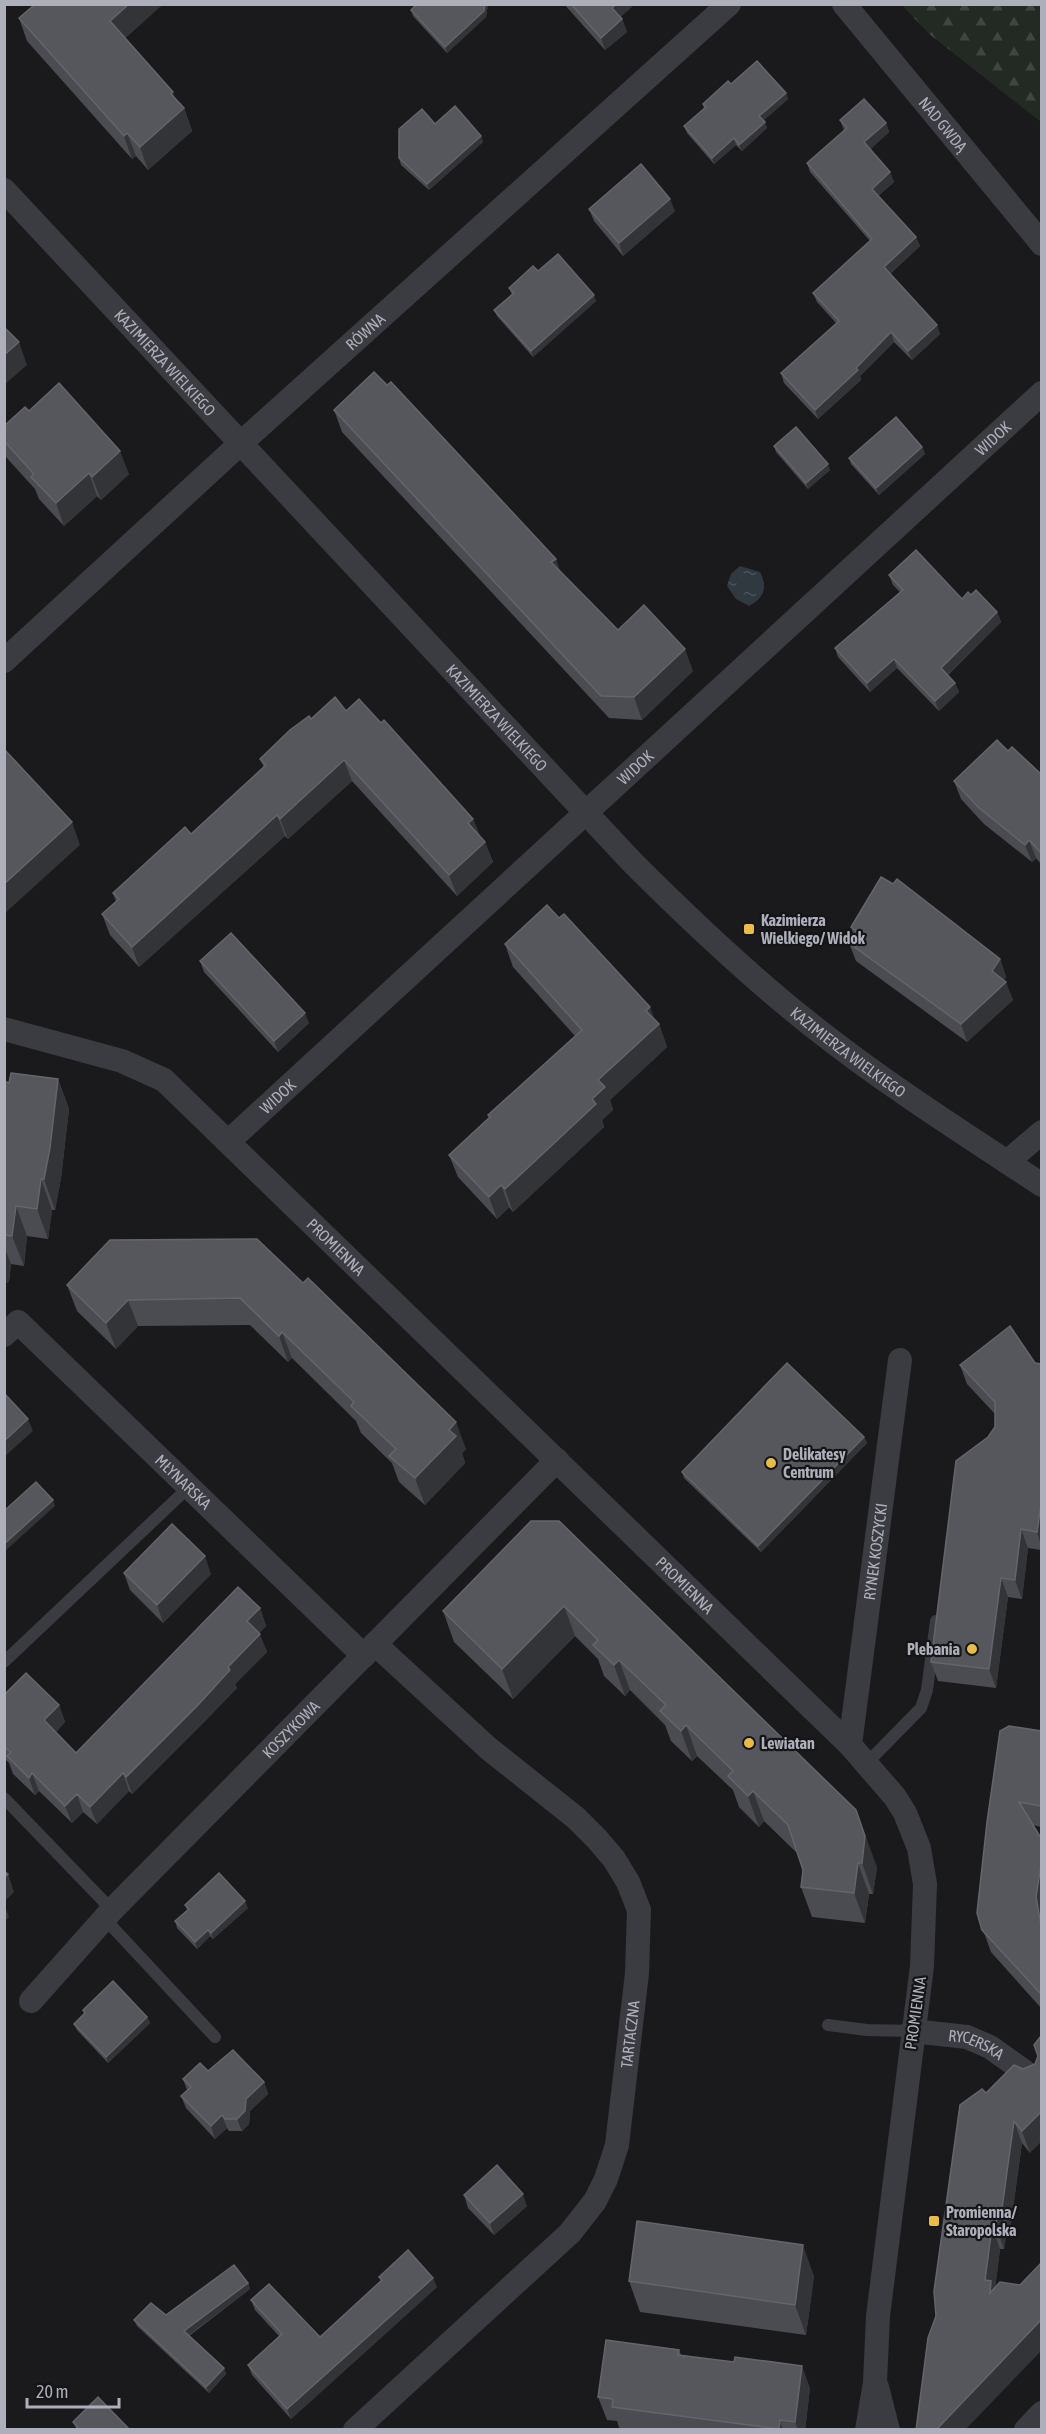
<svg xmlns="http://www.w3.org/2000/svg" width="1046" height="2434" font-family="'Asap Condensed',sans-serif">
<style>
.forest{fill:url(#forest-firs)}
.water{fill:url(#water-ripples)}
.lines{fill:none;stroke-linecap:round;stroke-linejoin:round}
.service{stroke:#3b3c41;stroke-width:12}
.minor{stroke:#3b3c41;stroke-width:24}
.wall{fill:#4b4c51}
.shaded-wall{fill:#333437}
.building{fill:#56575c;stroke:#64656b;stroke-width:1.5}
.poi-dot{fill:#e8bc46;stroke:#151517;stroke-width:2}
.labels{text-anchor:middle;stroke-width:4.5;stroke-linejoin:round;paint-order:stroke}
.street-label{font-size:16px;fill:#adb0bb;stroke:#151517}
.poi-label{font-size:16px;font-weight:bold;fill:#adb0bb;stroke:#151517;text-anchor:start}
</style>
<defs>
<pattern id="forest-firs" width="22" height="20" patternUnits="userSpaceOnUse" patternTransform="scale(1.5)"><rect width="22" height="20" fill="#222a23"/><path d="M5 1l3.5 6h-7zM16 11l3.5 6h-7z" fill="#3f4641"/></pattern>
<pattern id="water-ripples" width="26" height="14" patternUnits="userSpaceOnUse" patternTransform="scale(1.5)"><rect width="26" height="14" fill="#303840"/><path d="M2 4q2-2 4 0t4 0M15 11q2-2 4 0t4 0" fill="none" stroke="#4b525a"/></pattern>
</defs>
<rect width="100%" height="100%" fill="#1a1a1c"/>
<path class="forest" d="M902,5H1041V122L928,33Z"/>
<path class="water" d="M740,566L760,572C768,588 764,598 749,606L736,599L727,586L731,574Z"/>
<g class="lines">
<g class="service">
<path d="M4,1662L189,1487"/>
<path d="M867,1763L921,1708L927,1690L936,1621"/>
<path d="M4,1798L112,1910"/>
<path d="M104,1918L215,2037"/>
<path d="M828,2025L867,2030L912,2031"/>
</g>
<g class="minor">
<path id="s1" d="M844,4L1042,244"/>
<path id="s2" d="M4,190L632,862C689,919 747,974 810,1024C884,1083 963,1133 1042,1185"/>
<path id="s3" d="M4,661L241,443L729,4"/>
<path id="s4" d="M4,1029L122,1061L164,1080L850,1745L895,1797L905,1813L919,1848L925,1884L922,1966L878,2316L875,2382L867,2430"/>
<path id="s5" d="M229,1141L1042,393"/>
<path d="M1007,1162L1042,1132"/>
<path id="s6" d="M4,1335L18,1322L364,1656"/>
<path id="s7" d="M850,1745L900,1360"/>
<path id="s8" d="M31,2001L112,1910L557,1460"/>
<path id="s9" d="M912,2031L967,2037L990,2047L1032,2077"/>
<path d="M877,2387L888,2430"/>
<path id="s10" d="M355,2430L570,2233L595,2201L606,2179L617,2145L637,1973L639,1910L628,1882L614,1859L597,1839L576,1818L488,1748L375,1644"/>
<path d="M1026,2430L1042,2413"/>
</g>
</g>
<g class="wall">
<path d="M31,4H163L125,38L184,108L192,131L148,170L136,156L132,159L27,41L19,18L32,7Z"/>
<path d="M417,4H488L486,17L447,53L413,16L411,10Z"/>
<path d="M564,4H635L620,17L622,19L627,32L605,50Z"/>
<path d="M731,84L786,93L788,99L764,120L767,128L742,151L736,145L714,164L687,133L684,126L704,109L703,104Z"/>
<path d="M840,120L886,123L889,132L870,149L890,172L894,182L878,196L916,237L920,246L890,274L940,334L912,360L894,342L860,376L861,380L818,419L784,383L781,373L837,324L817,302L813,293L870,241L810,172L807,163L844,130Z"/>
<path d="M435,124L481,136L483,142L429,190L401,165L399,158Z"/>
<path d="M589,209L675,211L623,256L594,221Z"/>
<path d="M509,288L596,301L533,357L497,316L494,310L512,295Z"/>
<path d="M334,410L561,572L618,630L693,671L642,720L609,718L342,432Z"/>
<path d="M29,411L129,474L101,500L97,496L64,526L39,499L35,489L5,456L4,453V426Z"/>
<path d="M774,446L830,470L808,489L776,452Z"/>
<path d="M922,447L925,454L879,495L851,464L849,458Z"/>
<path d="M889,575L997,612L1001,622L948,675L955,683L959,692L939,711L897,668L870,692L838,657L835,648L900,592L893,585Z"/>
<path d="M346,711L381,723L473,819L480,836L485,842L493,862L457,896L352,781L288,839L285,836L139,967L110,935L102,914L116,902L113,893L191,834L264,768L260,759L311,719Z"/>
<path d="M1008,751L1041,774V864L1036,858L1032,862L984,824L961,799L954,781Z"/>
<path d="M851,927L1000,959L1006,977L1004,980L1013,1000L967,1042L856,961L849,943L854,936Z"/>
<path d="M505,944L655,1021L659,1024L667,1047L610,1100L613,1110L602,1120L604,1127L513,1212L509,1207L497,1219L458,1177L449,1155L489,1118L488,1115L575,1036L513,967Z"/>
<path d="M200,961L309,1023L278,1052L204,972Z"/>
<path d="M58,1079L69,1109L61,1178L55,1210H52L48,1239L27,1236L24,1266L11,1264L9,1281L4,1285V1081L9,1083Z"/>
<path d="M257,1239L466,1449L462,1453L465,1463L425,1505L399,1482L392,1463L361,1433L356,1421L292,1358L288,1362L250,1325L138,1326L116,1349L77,1311L67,1285Z"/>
<path d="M1035,1363L1041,1364V1550L1028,1548L1022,1599L1008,1597L996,1688L938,1681L931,1662L988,1437L995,1427V1414L967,1384L960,1365Z"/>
<path d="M864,1437L867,1443L761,1552L684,1478L682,1472Z"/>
<path d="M531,1521L877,1867L873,1894H869L865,1923L812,1917L801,1887L803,1870L797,1853L764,1821L759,1827L739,1807L733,1790L697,1756L692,1761L671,1741L665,1725L630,1690L625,1696L604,1676L598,1659L575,1636L513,1699L454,1642L443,1611Z"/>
<path d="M124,1573L211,1574L163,1623L130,1590Z"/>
<path d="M260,1608L266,1626L259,1633L267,1652L235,1684L237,1688L205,1721L132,1794L129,1791L97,1824L83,1812L72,1823L39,1791L35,1795L13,1774L9,1763L4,1758V1695L59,1705L65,1722L56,1732L76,1753Z"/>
<path d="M1041,1731V1827L1033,1825L1041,1838V2008L991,1952L977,1913Z"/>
<path d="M185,1905L248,1908L213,1939L210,1936L197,1949L177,1928L175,1921L187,1910Z"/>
<path d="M83,2010L147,2017L150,2023L108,2063L77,2030L74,2024L84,2014Z"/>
<path d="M1041,2036L1030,2153L1022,2143L1010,2230H1007L1004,2249H1000L995,2288L1020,2285L1041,2351L936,2316L986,2093L1023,2069L1035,2064L1038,2056L1034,2045Z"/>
<path d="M208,2071L264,2082L268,2094L250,2111L249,2124L242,2131H229L227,2128L215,2139L186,2108L181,2096L187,2090L183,2079Z"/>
<path d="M464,2195L527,2206L494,2235L468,2208Z"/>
<path d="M814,2276L806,2335L640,2312L629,2281Z"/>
<path d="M379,2277L437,2287L291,2419L252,2375L248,2365L279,2336L255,2310L251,2300L320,2337L381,2281Z"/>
<path d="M248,2283L250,2289L189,2336L224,2368L226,2374L209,2393L137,2326L134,2320L166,2315Z"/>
<path d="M679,2350L681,2355L810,2388L805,2430H620L617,2421L607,2420L598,2397Z"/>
<path d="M73,2422L129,2430H77Z"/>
</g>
<g class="shaded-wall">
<path d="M129,4H163L119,44L110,21Z"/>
<path d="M485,4H488L486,17L447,53L445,47Z"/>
<path d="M616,4H635L617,20L612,8Z"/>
<path d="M622,19L627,32L605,50L601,38Z"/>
<path d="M173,92L180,111L184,108L192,131L148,170L140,147Z"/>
<path d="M786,93L788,99L762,122L759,116Z"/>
<path d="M765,122L767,128L742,151L739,145Z"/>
<path d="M886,123L889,132L868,152L864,142Z"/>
<path d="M127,133L136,156L132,159L124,136Z"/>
<path d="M481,136L483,142L429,190L427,184Z"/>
<path d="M734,138L736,145L714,164L712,158Z"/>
<path d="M890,172L894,182L875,198L872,189Z"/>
<path d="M670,199L675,211L623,256L619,243Z"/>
<path d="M916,237L920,246L887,276L884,267Z"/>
<path d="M594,295L596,301L533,357L531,351Z"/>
<path d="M937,325L940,334L912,360L908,351Z"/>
<path d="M891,332L894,342L860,376L861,380L818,419L815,410Z"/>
<path d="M19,342L27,365L4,385V355Z"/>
<path d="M922,447L925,454L879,495L876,488Z"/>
<path d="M120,451L129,474L101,500L92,477Z"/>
<path d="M828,464L830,470L808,489L806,483Z"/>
<path d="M89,473L97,496L64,526L56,503Z"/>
<path d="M556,559L564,581L551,562Z"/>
<path d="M997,612L1001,622L945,677L941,668Z"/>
<path d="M685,649L693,671L642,720L634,697Z"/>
<path d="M894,659L897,668L870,692L867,683Z"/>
<path d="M955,683L959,692L939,711L935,701Z"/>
<path d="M344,760L352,781L288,839L280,819Z"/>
<path d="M277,815L285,836L139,967L132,947Z"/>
<path d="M473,819L481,839L468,823Z"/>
<path d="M72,822L80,845L4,914V884Z"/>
<path d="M1029,840L1036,858L1032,862L1025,845Z"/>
<path d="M485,842L493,862L457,896L449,875Z"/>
<path d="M1000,959L1006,977L999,989L992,971Z"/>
<path d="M1006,982L1013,1000L967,1042L961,1024Z"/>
<path d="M650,1007L657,1025L659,1024L667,1047L610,1100L613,1110L602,1120L604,1127L513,1212L505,1189L592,1099L598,1080L646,1011Z"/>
<path d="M305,1013L309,1023L278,1052L274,1041Z"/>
<path d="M58,1079L69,1109L61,1178L55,1210L44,1179Z"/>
<path d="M41,1179L52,1210L48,1239L37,1209Z"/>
<path d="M501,1185L509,1207L497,1219L489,1197Z"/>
<path d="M16,1206L27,1236L24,1266L12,1236Z"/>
<path d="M4,1246L11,1264L9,1281L4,1285Z"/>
<path d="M128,1300L138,1326L116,1349L106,1323Z"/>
<path d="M282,1332L292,1358L288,1362L279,1336Z"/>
<path d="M28,1419L33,1431L4,1457V1441Z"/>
<path d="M456,1422L466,1449L462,1453L465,1463L425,1505L415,1478L449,1430Z"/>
<path d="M864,1437L867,1443L761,1552L758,1546Z"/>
<path d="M53,1500L55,1506L4,1552V1544Z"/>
<path d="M1041,1504V1545L1037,1532Z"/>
<path d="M1021,1529L1028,1548L1022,1599L1015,1580Z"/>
<path d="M205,1556L211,1574L163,1623L157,1605Z"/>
<path d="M1001,1578L1008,1597L996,1688L989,1669Z"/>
<path d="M564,1606L575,1636L513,1699L502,1669Z"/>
<path d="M260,1608L266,1626L253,1638L247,1621Z"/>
<path d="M260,1634L267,1652L235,1684L237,1688L205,1721L132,1794L126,1777L228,1667Z"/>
<path d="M619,1660L630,1690L625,1696L614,1665Z"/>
<path d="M59,1705L65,1722L50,1738L44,1720Z"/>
<path d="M686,1725L697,1756L692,1761L681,1731Z"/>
<path d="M32,1773L39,1791L35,1795L29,1778Z"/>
<path d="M123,1773L129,1791L97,1824L90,1807Z"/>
<path d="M753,1791L764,1821L759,1827L748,1796Z"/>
<path d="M77,1794L83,1812L72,1823L65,1806Z"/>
<path d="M856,1810L877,1867L873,1894L862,1863Z"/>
<path d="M858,1863L869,1894L865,1923L854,1893Z"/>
<path d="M1041,1865V1925L1036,1897Z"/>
<path d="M8,1874L14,1892L4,1902V1878Z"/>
<path d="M245,1901L248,1908L213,1939L211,1933Z"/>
<path d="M4,1904L9,1917L4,1922Z"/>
<path d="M208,1930L210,1936L197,1949L195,1942Z"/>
<path d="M147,2017L150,2023L108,2063L106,2057Z"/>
<path d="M264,2082L268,2094L250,2111L249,2124L242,2131L237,2119L246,2099Z"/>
<path d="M1041,2112V2142L1030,2153L1022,2131Z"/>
<path d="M222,2115L227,2128L215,2139L211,2126Z"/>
<path d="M1014,2121L1022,2143L1010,2230L1002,2208Z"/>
<path d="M523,2194L527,2206L494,2235L490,2223Z"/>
<path d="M998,2208L1007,2230L1004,2249L996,2227Z"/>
<path d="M992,2227L1000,2249L995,2290L998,2315L985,2280Z"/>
<path d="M803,2245L814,2276L806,2335L795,2305Z"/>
<path d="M433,2278L437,2287L291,2419L287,2409Z"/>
<path d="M248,2283L250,2289L186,2337L184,2331Z"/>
<path d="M1041,2320V2351L965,2430H936Z"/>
<path d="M802,2366L810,2388L805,2430H798L795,2422Z"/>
<path d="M224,2368L226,2374L209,2393L206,2387Z"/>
<path d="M780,2420L783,2430H779V2429Z"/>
</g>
<g class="building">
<path d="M32,4H129L110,21L173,92L171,94L184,108L140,147L127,133L124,136L19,18L33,6Z"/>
<path d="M417,4H485L484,11L445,47L411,10Z"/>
<path d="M571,4H616L612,8L622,19L601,38Z"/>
<path d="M757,61L786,93L759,116L765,122L739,145L734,138L712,158L684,126L706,107L703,104L728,81L731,84Z"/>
<path d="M864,99L886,123L864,142L890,172L872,189L916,237L884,267L937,325L908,351L891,332L856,368L858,370L815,410L781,373L839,321L813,293L872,239L807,163L847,128L840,120Z"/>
<path d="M455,106L481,136L427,184L399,158V129L422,109L435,124Z"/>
<path d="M641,164L670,199L619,243L589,209Z"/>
<path d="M558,254L594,295L531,351L494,310L514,293L509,288L533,266L538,271Z"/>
<path d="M4,327L19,342L4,355Z"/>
<path d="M374,372L387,385L391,382L556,559L551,562L618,630L644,605L685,649L634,697L601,696L334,410Z"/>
<path d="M59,383L120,451L92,477L89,473L56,503L31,477L34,474L4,441V426L25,407L29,411Z"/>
<path d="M896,417L922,447L876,488L849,458Z"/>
<path d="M796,427L828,464L806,483L774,446Z"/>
<path d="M916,550L962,599L968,592L971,595L976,590L997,612L941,668L955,683L935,701L894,659L867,683L835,648L903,590L889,575Z"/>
<path d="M335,697L346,711L359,699L381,723L384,720L473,819L468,823L485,842L449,875L344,760L280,819L277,815L132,947L102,914L119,899L113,893L185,827L191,834L266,765L260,759L290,730L309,716L311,719Z"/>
<path d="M997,740L1008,751L1012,747L1041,774V853L1029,840L1025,845L978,807L954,781Z"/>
<path d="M4,749L72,822L4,884Z"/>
<path d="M881,877L893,884L897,879L1000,959L992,971L1006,982L961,1024L849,943L857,932L851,927Z"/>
<path d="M547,905L559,918L564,914L650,1007L646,1011L659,1024L598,1080L605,1087L592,1099L596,1104L505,1189L501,1185L489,1197L449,1155L490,1117L488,1115L582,1030L505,944Z"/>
<path d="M231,933L305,1013L274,1041L200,961Z"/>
<path d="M11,1073L58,1079L50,1148L44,1179H41L37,1209L16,1206L12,1236L4,1235V1081L9,1083Z"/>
<path d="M257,1239L303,1283L308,1278L456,1422L449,1430L456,1436L415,1478L389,1456L396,1449L351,1406L354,1402L282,1332L279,1336L240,1298L128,1300L106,1323L67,1285L110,1240Z"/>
<path d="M1010,1326L1035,1363L1041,1364V1504L1037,1532L1021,1529L1015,1580L1001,1578L989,1669L931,1662L956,1461L988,1437L995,1427V1402L960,1365Z"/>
<path d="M787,1363L864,1437L758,1546L682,1472Z"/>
<path d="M4,1393L28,1419L4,1441Z"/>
<path d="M36,1482L53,1500L4,1544V1511Z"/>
<path d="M531,1521H559L856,1810L865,1836L862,1863H858L854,1893L801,1887L803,1870L788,1825L753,1791L748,1796L728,1776L733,1771L686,1725L681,1731L660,1711L666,1705L619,1660L614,1665L593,1645L598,1640L564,1606L502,1669L443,1611Z"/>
<path d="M172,1524L205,1556L157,1605L124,1573Z"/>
<path d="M238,1587L260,1608L247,1621L260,1634L228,1667L230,1670L199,1704L126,1777L123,1773L90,1807L77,1794L65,1806L32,1773L29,1778L7,1756L11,1752L4,1747V1695L26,1673L59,1705L44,1720L76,1753Z"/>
<path d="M1009,1726L1041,1731V1806L1019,1802L1041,1838V1865L1036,1897L1041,1925V1994L982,1930L977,1913L987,1822L1000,1731Z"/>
<path d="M4,1871L8,1874L4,1878Z"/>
<path d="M219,1873L245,1901L211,1933L208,1930L195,1942L175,1921L189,1909L185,1905Z"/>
<path d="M113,1981L147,2017L106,2057L74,2024L85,2013L83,2010Z"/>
<path d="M1041,2036V2112L1022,2131L1014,2121L1002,2208H998L996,2227H992L985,2280L991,2281L990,2293L1000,2282L1020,2285L1041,2263V2320L936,2430H916L928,2338L936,2316L934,2291L960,2105L982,2089L986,2093L1014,2065L1023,2069L1035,2064L1038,2056L1034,2045Z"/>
<path d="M233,2050L264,2082L246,2099L245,2111L237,2119H225L222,2115L211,2126L181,2096L191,2087L183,2079L200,2063L208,2071Z"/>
<path d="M497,2165L523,2194L490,2223L464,2195Z"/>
<path d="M637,2221L803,2245L795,2305L629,2281Z"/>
<path d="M408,2250L433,2278L287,2409L248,2365L282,2334L251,2300L269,2284L320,2337L382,2280L379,2277Z"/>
<path d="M234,2265L248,2283L184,2331L224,2368L206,2387L134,2320L151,2303L166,2315Z"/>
<path d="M606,2340L679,2350L678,2355L734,2362L735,2357L802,2366L795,2422L780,2420L779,2429L612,2407L613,2399L598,2397Z"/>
<path d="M98,2397L128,2428L127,2430H80L73,2422Z"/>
</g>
<g class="poi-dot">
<rect x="743" y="923" width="12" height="12" rx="3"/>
<circle cx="771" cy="1463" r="6"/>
<circle cx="972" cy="1649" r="6"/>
<circle cx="749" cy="1743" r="6"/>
<rect x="928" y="2215" width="12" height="12" rx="3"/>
</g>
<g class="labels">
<g class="street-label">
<text dy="6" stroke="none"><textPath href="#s1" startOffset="156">NAD GWDĄ</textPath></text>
<text dy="6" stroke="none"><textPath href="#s3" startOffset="489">RÓWNA</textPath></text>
<text dy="6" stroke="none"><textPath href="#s2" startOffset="236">KAZIMIERZA WIELKIEGO</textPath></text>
<text dy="6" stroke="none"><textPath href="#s5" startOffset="1038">WIDOK</textPath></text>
<text dy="6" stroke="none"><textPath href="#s2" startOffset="722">KAZIMIERZA WIELKIEGO</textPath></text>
<text dy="6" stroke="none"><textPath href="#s5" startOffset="552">WIDOK</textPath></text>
<text dy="6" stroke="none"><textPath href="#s2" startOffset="1208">KAZIMIERZA WIELKIEGO</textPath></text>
<text dy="6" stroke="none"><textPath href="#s5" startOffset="66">WIDOK</textPath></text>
<text dy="6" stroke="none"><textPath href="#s4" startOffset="408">PROMIENNA</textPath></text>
<text dy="6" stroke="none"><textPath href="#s6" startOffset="249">MŁYNARSKA</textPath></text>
<text dy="6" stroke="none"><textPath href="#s7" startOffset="195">RYNEK KOSZYCKI</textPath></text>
<text dy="6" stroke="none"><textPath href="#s4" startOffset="894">PROMIENNA</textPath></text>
<text dy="6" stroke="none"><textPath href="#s8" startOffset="376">KOSZYKOWA</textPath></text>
<text transform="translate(915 2013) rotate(-82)" y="6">PROMIENNA</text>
<text dy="6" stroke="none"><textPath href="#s10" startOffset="504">TARTACZNA</textPath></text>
<text dy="6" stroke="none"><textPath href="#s9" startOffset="66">RYCERSKA</textPath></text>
</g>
<g class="poi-label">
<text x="761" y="926">Kazimierza<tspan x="761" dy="18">Wielkiego/ Widok</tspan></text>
<text x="783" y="1460">Delikatesy<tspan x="783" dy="18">Centrum</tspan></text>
<text x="960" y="1655" text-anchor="end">Plebania</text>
<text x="761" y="1749">Lewiatan</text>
<text x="946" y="2218">Promienna/<tspan x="946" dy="18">Staropolska</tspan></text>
</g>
</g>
<rect width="1046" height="2434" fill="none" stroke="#adb0bb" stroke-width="12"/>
<path d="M27 2398v9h92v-9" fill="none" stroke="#adb0bb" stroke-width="3"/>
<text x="36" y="2398" font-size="18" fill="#adb0bb" stroke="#151517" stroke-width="4.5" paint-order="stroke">20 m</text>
</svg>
